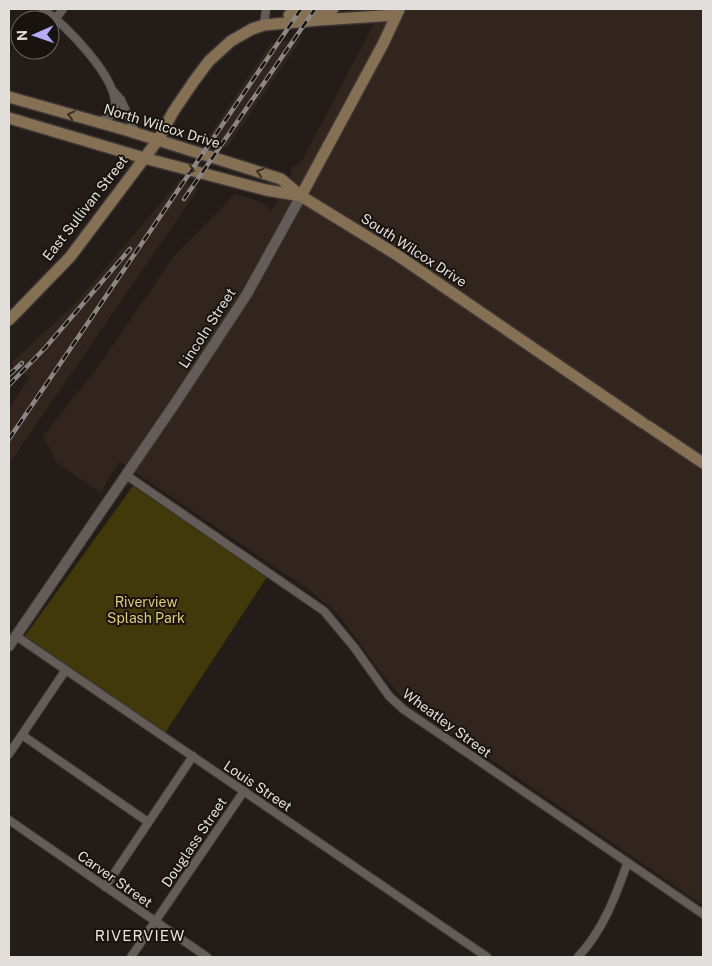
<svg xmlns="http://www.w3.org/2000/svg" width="712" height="966" font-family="'Public Sans',sans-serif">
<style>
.built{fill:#31251e}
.green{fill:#413909}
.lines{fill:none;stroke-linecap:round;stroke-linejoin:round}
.minor-casing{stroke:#3b3634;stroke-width:10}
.tertiary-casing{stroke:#3b3634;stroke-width:12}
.secondary-casing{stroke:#3b3634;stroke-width:14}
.minor{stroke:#645c58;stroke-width:8}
.tertiary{stroke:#645c58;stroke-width:10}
.secondary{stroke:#867053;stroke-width:11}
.rail-casing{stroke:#8c8784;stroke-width:4.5}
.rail{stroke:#191310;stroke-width:2.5;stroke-dasharray:8;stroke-linecap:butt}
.oneway{stroke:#3a2f24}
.labels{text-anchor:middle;stroke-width:4;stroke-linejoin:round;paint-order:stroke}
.street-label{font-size:14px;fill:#e2dedb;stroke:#191310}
.park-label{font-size:14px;fill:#dece6d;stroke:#191310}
.neighbourhood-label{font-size:15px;letter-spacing:1px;fill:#e9e0da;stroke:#191310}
</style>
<rect width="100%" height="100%" fill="#231c19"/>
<g class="built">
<path d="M382,9H703V905L403,699L385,678L338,614L312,592L120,462L111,474L101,493L57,463L43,436L100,364L174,256L235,194L261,202L268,207L270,211L273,208L292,172L291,169L302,160Z"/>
<path d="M302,39L227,147L206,140L271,43Z"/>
<path d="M179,179L198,189L9,464V409L29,378L11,363L72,307L174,188Z"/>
</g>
<path class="green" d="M133,486L267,577L165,733L25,636Z"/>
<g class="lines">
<defs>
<g id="minor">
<path d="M43,9C65,25 118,77 115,107C115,115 106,119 99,122"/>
<path d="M56,18L63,9"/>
<path d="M264,25L266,9"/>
<path d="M113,91L121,100L136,133"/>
<path d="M126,475L324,611L354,647L389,696L403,709L703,914"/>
<path d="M16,636L487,957"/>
<path d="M22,735L148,822"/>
<path d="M9,754L65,671"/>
<path d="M9,820L207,957"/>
<path d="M105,887L193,756"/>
<path d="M131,957L244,791"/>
<path d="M578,957C603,930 615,898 627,864"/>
</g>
<path id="tertiary" d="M9,646L176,402L247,294L301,196"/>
<g id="secondary">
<path d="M289,15L333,9"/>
<path d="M9,97L126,130L281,179L300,195"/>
<path d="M9,118L144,158L266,190L301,196L397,255L643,423"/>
<path d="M301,196L383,44L399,10"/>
<path d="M9,320L70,257L158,140L173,112L194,81L209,61L231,41L252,29L264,25L320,20L396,15"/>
<path d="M648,426L703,463"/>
</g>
</defs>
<use href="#minor" class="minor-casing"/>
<use href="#tertiary" class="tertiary-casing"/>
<use href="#secondary" class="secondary-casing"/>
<use href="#minor" class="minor"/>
<use href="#tertiary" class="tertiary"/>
<use href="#secondary" class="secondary"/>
<defs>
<g id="rail">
<path d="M184,199L315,9"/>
<path d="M9,375L22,363"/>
<path d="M9,385L45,348L130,249"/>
<path d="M9,439L301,9"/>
</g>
</defs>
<use href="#rail" class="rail-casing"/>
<use href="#rail" class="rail"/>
</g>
<defs><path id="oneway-chevron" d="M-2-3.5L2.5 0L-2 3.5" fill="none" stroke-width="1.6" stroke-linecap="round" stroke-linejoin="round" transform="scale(1.25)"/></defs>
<g class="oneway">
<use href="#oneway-chevron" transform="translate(71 115) rotate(-165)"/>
<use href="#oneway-chevron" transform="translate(191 170) rotate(15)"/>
<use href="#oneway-chevron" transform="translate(260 172) rotate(-162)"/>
</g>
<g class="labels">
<g class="street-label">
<text transform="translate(162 126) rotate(17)" y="5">North Wilcox Drive</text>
<text transform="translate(85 208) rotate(-52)" y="5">East Sullivan Street</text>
<text transform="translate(414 250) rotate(33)" y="5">South Wilcox Drive</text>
<text transform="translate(207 328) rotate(-57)" y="5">Lincoln Street</text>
<text transform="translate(447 723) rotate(36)" y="5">Wheatley Street</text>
<text transform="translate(258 786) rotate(34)" y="5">Louis Street</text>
<text transform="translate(194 842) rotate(-56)" y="5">Douglass Street</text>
<text transform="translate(115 879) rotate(35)" y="5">Carver Street</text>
</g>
<g class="park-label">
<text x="146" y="607">Riverview<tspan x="146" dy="16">Splash Park</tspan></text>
</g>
<g class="neighbourhood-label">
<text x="140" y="941">RIVERVIEW</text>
</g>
</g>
<rect width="712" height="966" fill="none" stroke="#e2dedb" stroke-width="20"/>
<g transform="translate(35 35) rotate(268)"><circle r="24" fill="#191310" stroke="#696461"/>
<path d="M0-4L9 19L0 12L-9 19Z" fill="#b7abf8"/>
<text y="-8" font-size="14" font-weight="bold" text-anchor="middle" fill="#e2dedb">N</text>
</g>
</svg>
